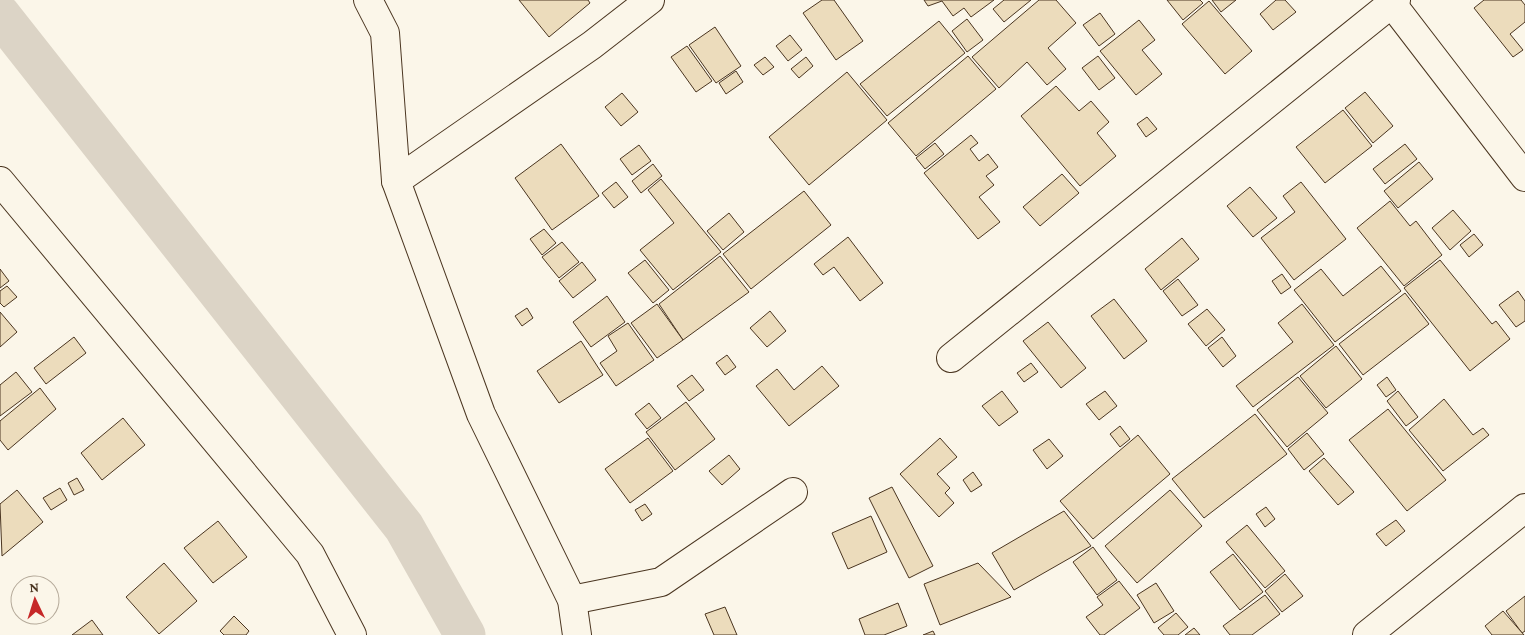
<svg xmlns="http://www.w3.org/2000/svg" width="1525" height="635" font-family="'Crimson Pro',serif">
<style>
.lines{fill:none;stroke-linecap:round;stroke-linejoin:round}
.canal{stroke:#dcd4c6;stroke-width:41}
.building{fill:#ecdcbc;stroke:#4a3520}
.minor-casing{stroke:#4a3520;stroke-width:30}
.minor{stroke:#fbf6e9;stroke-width:28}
</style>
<rect width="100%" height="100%" fill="#fbf6e9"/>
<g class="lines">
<path class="canal" d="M0,15L404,527L465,635"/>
</g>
<g class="building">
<path d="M519,0H588L590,3L549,37Z"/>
<path d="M822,0H834L863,41L836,60L803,13Z"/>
<path d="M924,0H994L971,17L964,8L953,16L942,1L928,6Z"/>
<path d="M1004,0H1031L1004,22L993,9Z"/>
<path d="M1039,0H1056L1076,23L1048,48L1066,69L1047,85L1027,62L999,88L972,57Z"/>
<path d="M1167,0H1200L1203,3L1183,20Z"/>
<path d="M1212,0H1236L1221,12Z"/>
<path d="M1276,0H1285L1296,12L1273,30L1260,14Z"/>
<path d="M1484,0H1521L1525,5V22L1510,34L1523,50L1513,57L1474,8Z"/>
<path d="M1209,1L1252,51L1225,74L1182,24Z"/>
<path d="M1100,13L1115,34L1099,46L1083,25Z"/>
<path d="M967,19L983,40L967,52L952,31Z"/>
<path d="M1139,20L1155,40L1142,50L1162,74L1136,95L1100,51Z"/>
<path d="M939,21L965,53L887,116L860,84Z"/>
<path d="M715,27L741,66L716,83L689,45Z"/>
<path d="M790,35L802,50L788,61L776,46Z"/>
<path d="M687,46L712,81L696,92L671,57Z"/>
<path d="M968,56L996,89L916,156L888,123Z"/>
<path d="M1098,56L1115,78L1099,90L1082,68Z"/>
<path d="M765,57L774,67L763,75L754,65Z"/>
<path d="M806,57L813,66L799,78L791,69Z"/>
<path d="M736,71L743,82L726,94L719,83Z"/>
<path d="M847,72L887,120L809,185L769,137Z"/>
<path d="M1056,86L1079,111L1091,101L1109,122L1097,133L1116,156L1080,186L1021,116Z"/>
<path d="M1365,92L1393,126L1373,143L1345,108Z"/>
<path d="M622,93L638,112L621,126L605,107Z"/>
<path d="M1343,110L1372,146L1325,183L1296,147Z"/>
<path d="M1147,117L1157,129L1146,137L1137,124Z"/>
<path d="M971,135L978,143L970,149L979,161L988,154L998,167L986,176L994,185L979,197L1000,222L978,239L924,173Z"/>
<path d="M935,143L944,154L925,169L916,158Z"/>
<path d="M561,144L599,196L552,230L515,178Z"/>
<path d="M1405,144L1417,159L1385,184L1373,169Z"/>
<path d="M639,145L651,161L632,175L620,159Z"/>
<path d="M1419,162L1433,179L1398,208L1384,191Z"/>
<path d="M653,164L662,176L641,193L632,181Z"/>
<path d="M1062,174L1079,193L1040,226L1023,207Z"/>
<path d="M661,179L721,252L673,290L640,250L674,223L648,190Z"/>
<path d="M616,182L628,197L614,208L602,193Z"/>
<path d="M1301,182L1346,239L1294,280L1261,238L1295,212L1283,196Z"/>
<path d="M1250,187L1277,218L1253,237L1227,206Z"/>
<path d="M804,191L831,225L751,289L723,254Z"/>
<path d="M1390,201L1410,226L1416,221L1442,255L1404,286L1357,228Z"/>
<path d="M1453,210L1471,231L1450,250L1432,228Z"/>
<path d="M729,213L744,232L723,250L707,231Z"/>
<path d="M544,229L556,243L542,255L530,239Z"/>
<path d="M1474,234L1483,245L1469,257L1460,245Z"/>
<path d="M848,237L883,283L860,301L834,267L823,275L814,264Z"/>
<path d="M1182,238L1199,259L1161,290L1145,269Z"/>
<path d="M562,242L579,262L559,278L542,257Z"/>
<path d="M720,256L749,292L683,340L659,304Z"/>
<path d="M645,260L669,290L653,303L628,273Z"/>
<path d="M1440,260L1492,324L1496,321L1510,339L1470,371L1404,288Z"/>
<path d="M582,262L596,280L573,298L559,281Z"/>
<path d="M1381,266L1401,291L1335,342L1294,290L1321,269L1343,296Z"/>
<path d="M0,269L9,281L0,288Z"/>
<path d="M1282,274L1291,287L1281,294L1272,281Z"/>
<path d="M1178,279L1198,305L1182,316L1163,291Z"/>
<path d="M7,286L17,297L4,307L0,303V291Z"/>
<path d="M1518,291L1525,301V321L1516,327L1499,305Z"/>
<path d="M1405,293L1429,324L1363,375L1339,344Z"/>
<path d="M607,296L625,322L591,347L573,322Z"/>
<path d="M1114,299L1147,341L1124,359L1091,316Z"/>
<path d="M657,304L683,340L657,358L631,323Z"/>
<path d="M1302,304L1334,345L1253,407L1236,386L1293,342L1278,323Z"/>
<path d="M527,308L533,318L522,326L515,316Z"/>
<path d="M1207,309L1225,330L1206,346L1188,324Z"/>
<path d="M770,311L786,331L767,347L750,328Z"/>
<path d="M0,312L17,332L0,347Z"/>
<path d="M1048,322L1086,368L1061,388L1023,341Z"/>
<path d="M628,323L654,360L616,386L600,363L617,351L608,336Z"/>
<path d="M74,337L86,353L46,384L34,368Z"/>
<path d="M1222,337L1236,356L1223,367L1208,348Z"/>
<path d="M581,341L603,375L559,403L537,371Z"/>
<path d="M1336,346L1362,379L1326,408L1300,376Z"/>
<path d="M727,355L736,367L725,375L716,363Z"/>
<path d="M1031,363L1038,372L1024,382L1017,373Z"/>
<path d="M822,366L839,386L789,426L756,386L777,369L794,390Z"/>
<path d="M16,372L32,392L0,416V385Z"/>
<path d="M692,375L704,390L689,401L677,386Z"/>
<path d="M1298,377L1328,413L1287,447L1257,410Z"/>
<path d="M1387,377L1396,390L1386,397L1377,385Z"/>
<path d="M40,388L56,409L8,450L0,440V421Z"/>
<path d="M1002,391L1018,412L999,426L982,406Z"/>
<path d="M1105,391L1117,406L1099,420L1086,404Z"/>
<path d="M1398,391L1418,417L1406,426L1387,401Z"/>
<path d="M1444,399L1473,435L1483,428L1489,435L1443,471L1409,430Z"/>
<path d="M686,402L715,439L675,470L646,432Z"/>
<path d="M649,403L661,418L647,429L635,414Z"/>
<path d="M1388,409L1446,480L1407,511L1349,440Z"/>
<path d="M1255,414L1287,454L1204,518L1172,479Z"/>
<path d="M123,418L145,445L102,480L81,453Z"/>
<path d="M1120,426L1130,439L1120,447L1110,434Z"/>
<path d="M1307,433L1324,454L1304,470L1288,449Z"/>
<path d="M1138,435L1170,474L1093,539L1060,501Z"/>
<path d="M648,438L673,471L630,503L605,469Z"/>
<path d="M940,438L957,457L937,474L950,488L945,493L954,503L939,517L900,474Z"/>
<path d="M1049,439L1063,456L1047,469L1033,450Z"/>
<path d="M729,455L740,469L722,485L709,471Z"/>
<path d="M1324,458L1354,492L1338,505L1309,471Z"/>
<path d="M973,472L982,485L971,492L963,480Z"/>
<path d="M77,478L84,490L74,495L68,483Z"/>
<path d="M892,487L933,566L909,578L869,498Z"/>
<path d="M60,488L67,500L51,510L43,498Z"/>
<path d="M17,490L43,522L2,556L0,504Z"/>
<path d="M1170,490L1202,526L1137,583L1105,546Z"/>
<path d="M645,504L652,514L642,521L635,510Z"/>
<path d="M1266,507L1275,519L1265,527L1256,514Z"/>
<path d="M1064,511L1091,546L1014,590L992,553Z"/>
<path d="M871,516L887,552L848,569L832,533Z"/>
<path d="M1396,520L1405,531L1386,546L1376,534Z"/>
<path d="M218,521L247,557L213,583L184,548Z"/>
<path d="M1247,525L1285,571L1265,588L1226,542Z"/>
<path d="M1093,547L1117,580L1097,595L1073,562Z"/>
<path d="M1233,554L1263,592L1240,610L1210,572Z"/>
<path d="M164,563L197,601L159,634L126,597Z"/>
<path d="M978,563L1011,597L940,625L924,584Z"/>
<path d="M1285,574L1303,596L1282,612L1265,591Z"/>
<path d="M1119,581L1140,608L1104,635H1100L1086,617L1103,605L1097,597Z"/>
<path d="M1156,583L1174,611L1154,623L1137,595Z"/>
<path d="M1265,595L1280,614L1252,635H1230L1223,626Z"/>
<path d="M1525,596V631L1522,633L1506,611Z"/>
<path d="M898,603L907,626L884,635H865L859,619Z"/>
<path d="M725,607L737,635H714L705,614Z"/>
<path d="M1503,611L1524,635H1492L1485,626Z"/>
<path d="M1176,613L1188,627L1178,635H1164L1158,628Z"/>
<path d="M234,616L249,631L246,635H224L220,631Z"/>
<path d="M92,620L103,635H72Z"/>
<path d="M1194,628L1200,635H1185Z"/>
<path d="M933,631L935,635H923Z"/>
</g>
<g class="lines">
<defs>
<g id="minor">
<path d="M368,0L385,33L396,181L481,414L572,600L577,635"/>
<path d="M1389,0L1525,177"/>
<path d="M0,181L310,554L352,635"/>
<path d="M396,181L592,45L650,0"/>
<path d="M951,358L1396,0"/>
<path d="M572,600L661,582L793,492"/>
<path d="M1367,635L1525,508"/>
</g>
</defs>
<use href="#minor" class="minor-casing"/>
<use href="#minor" class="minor"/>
</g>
<g transform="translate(35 600) rotate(356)"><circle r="24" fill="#fbf6e9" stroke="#b4a999"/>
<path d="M0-4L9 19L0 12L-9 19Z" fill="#c62828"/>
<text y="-8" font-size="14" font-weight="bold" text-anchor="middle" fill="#4a3520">N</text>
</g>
</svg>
